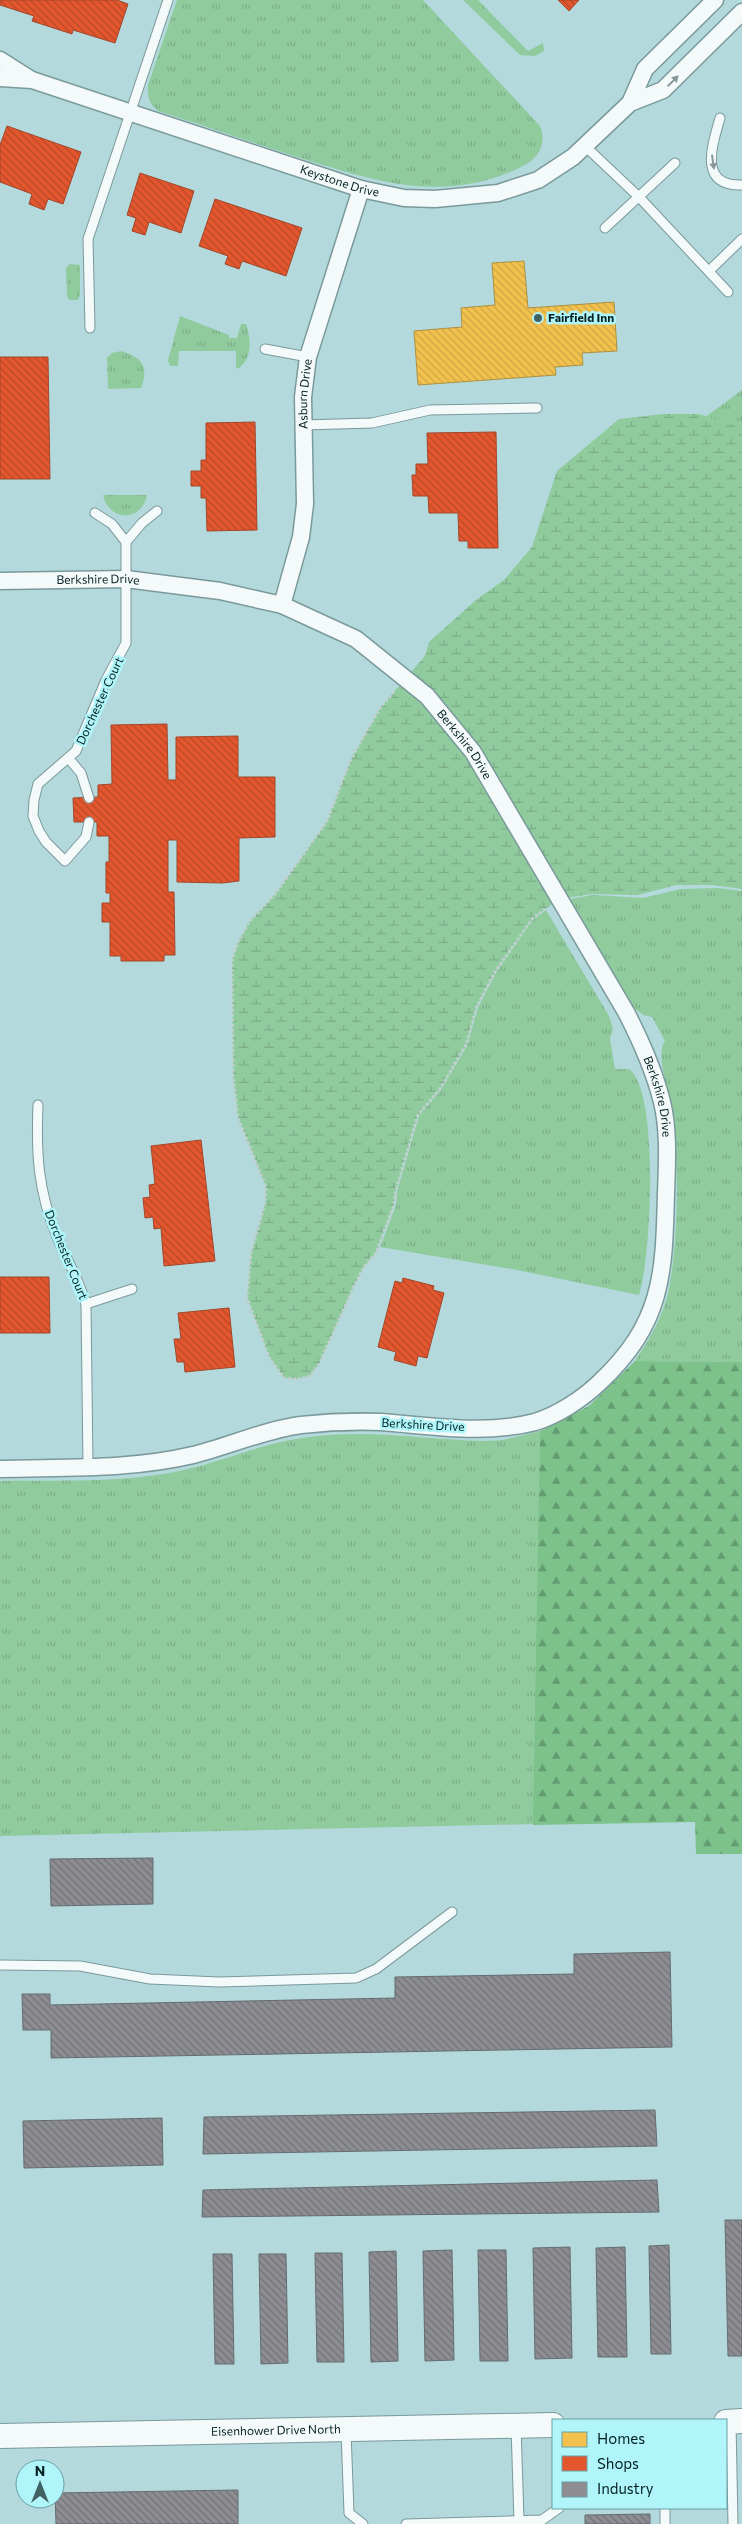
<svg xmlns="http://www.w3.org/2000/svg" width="742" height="2524" font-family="Commissioner,sans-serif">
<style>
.grass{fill:url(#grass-tufts)}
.forest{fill:url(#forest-firs)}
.wetland{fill:url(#wetland-marsh)}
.homes{fill:url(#homes-back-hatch);stroke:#ab9141}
.shops{fill:url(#shops-back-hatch);stroke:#a1472b}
.industry{fill:url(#industry-back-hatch);stroke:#646d71}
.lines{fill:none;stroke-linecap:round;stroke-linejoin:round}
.lane-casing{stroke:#7a999b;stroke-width:11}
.street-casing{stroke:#7a999b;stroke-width:19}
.secondary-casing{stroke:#7a999b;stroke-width:26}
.path{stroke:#c3d0d1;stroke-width:3;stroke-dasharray:2.5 2.5;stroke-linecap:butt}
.lane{stroke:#f4f9fa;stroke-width:9}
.street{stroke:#f4f9fa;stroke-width:16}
.secondary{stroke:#f4f9fa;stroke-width:24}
.oneway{fill:#889899}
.poi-dot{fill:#416164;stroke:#aff5fa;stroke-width:2}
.labels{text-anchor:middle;stroke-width:5;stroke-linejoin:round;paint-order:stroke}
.street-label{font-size:12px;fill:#042123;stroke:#aff5fa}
.poi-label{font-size:12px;font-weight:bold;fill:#042123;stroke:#aff5fa;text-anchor:start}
</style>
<defs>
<pattern id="grass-tufts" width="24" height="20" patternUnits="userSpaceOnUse" patternTransform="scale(1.25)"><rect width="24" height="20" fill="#90cb9e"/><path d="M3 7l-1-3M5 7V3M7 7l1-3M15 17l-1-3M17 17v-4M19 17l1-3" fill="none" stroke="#7bae88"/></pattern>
<pattern id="forest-firs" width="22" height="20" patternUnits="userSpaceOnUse" patternTransform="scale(1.25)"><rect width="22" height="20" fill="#7dc18b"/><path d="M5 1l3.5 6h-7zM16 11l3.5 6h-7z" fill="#649c71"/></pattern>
<pattern id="wetland-marsh" width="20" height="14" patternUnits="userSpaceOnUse" patternTransform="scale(1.25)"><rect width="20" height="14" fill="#90cb9e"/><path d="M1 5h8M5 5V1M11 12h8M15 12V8" fill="none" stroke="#7bae88"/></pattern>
<pattern id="homes-back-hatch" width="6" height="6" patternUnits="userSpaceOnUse" patternTransform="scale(1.25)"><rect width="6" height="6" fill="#f2c14e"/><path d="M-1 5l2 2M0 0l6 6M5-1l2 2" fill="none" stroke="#cea644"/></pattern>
<pattern id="shops-back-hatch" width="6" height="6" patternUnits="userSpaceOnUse" patternTransform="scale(1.25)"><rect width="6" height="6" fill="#e4572e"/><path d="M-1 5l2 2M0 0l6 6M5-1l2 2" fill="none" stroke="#b74827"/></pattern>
<pattern id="industry-back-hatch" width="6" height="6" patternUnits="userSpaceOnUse" patternTransform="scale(1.25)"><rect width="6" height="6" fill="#8d8d92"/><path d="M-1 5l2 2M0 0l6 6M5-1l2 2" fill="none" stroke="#717377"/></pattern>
</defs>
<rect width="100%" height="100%" fill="#b3d9dc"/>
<g class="grass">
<path d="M177,0H423L540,126C547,143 539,158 523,166C443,207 367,179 288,154C245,140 202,125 158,111C149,103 147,97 148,85Z"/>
<path d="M463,0H478L528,51L543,43L544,51L535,56L520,55Z"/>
<path d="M70,264L80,265V295L78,300H69L67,295L66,268Z"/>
<path d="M180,316L229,335V338H237L241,324H246C251,339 253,358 238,369L236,367V351H179L178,366H170L168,360Z"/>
<path d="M121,351C140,357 150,365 141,388L108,389L107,358L112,353Z"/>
<path d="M742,390V429L704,418Z"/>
<path d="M103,495H147C142,522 109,522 103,495Z"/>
<path d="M718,888L742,891V1362L635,1361C649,1339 664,1316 669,1289C679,1234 678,1174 674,1118C672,1100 654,1054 665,1041L652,1017L643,1015L634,1008L570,899L593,895L643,898L681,889Z"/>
<path d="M546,910L609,1016L613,1029L610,1039L615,1069H629C660,1091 651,1259 639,1295L512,1269L380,1247L396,1205L397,1191L419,1115L441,1089L467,1045L478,1007L496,972L532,920Z"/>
<path d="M540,1431L536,1824L0,1836V1481C58,1480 117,1483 174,1472C221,1463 263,1442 310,1437C368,1429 427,1440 485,1441L503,1440Z"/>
</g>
<path class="forest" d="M635,1361L742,1362V1854H696L695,1822L533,1825L540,1431L589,1406Z"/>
<path class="wetland" d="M663,414H699L742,428V889L713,885H676L638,895L592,894L559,899L532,919L495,972L477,1006L466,1045L440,1089L418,1115L396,1190L394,1205L376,1253L364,1267L355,1284L319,1364L310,1376L297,1379L284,1378L269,1357L247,1298L251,1253L265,1203L266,1187L238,1118L233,1076L232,960L238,942L249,922L276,893L327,821L351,759L380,708L425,656L429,642L476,600L504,580L532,547L557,471L619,419Z"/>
<path class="homes" d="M524,261L528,308L614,302L617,351L582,353L583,365L555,367L556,375L418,385L414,331L462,327L461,308L495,305L492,263Z"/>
<g class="shops">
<path d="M0,0H117L128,4L115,43L73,30L72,34L32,21L34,16L0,5Z"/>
<path d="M558,0H579L569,11Z"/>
<path d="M7,126L81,152L63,204L48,199L44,210L29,204L32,194L0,182V145Z"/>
<path d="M140,173L194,191L181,233L149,222L145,235L132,231L136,218L127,215Z"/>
<path d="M215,199L302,228L286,276L242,261L239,269L225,264L228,256L199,246Z"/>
<path d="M0,357H48L50,479H0Z"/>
<path d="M255,422L257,530L207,531L206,498H201V486H191V471H201V460H206V423Z"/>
<path d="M496,432L498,548H468V541H459L458,513H429L428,496H413L412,475H416V464H428L427,433Z"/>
<path d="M167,724L168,780H176V737L238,736V777H275V837L239,838V881L222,883L177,882V840H168V892H174L175,955H164V961H121V956H110V922H102V903H110V893H106V862H109V836H97V822H74L73,798L98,797V785L112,784L111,725Z"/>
<path d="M201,1140L215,1261L164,1266L161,1228L154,1229L153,1217L145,1218L143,1198L150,1197L149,1185L155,1184L151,1146Z"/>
<path d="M0,1277H49L50,1333H0Z"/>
<path d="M403,1278L434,1286L433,1290L444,1293L427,1358L418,1356L416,1366L394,1360L396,1352L378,1347L395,1281L402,1283Z"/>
<path d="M229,1308L235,1367L185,1372L184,1362H177L174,1339H181L178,1313Z"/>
</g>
<g class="industry">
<path d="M153,1858V1904L51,1906L50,1859Z"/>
<path d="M670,1952L672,2047L51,2058V2030H23L22,1994H50V2005L395,1998V1977L574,1974V1954Z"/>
<path d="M655,2110L657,2146L203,2154L204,2117Z"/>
<path d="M162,2118L163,2165L24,2168L23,2121Z"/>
<path d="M657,2180L659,2212L202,2217L203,2190Z"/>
<path d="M725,2220H742V2356H728Z"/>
<path d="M669,2245L671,2354H651L649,2246Z"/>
<path d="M570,2247L572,2358L535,2359L533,2248Z"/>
<path d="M625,2247L627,2357H598L596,2248Z"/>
<path d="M452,2250L454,2360L425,2361L423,2251Z"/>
<path d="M478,2250H506L508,2361H480Z"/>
<path d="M396,2251L398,2361L371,2362L369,2252Z"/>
<path d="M315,2253H342L344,2362H317Z"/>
<path d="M213,2254H232L234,2364H215Z"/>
<path d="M259,2254H286L288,2363L261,2364Z"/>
<path d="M238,2490V2524H56L55,2493Z"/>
<path d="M650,2514V2524H585V2515Z"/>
</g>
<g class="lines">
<defs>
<g id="lane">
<path d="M720,118C712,146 698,186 742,185"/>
<path d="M585,146L640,198L728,292"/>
<path d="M605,228L675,163"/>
<path d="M709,271L742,239"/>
<path d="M90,328L88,239L168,0"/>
<path d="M265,349L308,357"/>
<path d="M303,425L372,423L430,410L537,408"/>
<path d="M95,513L112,524L126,542L142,523L157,511"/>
<path d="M69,759L81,773L89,798"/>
<path d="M89,822L86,837L65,861L46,842L39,831L33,816L34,800L38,784L76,751L106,680L126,643V542"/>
<path d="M38,1105C36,1154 38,1191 57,1237C67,1260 79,1280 86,1304L88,1467"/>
<path d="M86,1304L132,1289"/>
<path d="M0,1965L80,1966L150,1979L219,1982L356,1978L376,1969L452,1912"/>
<path d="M731,2422L733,2524"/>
<path d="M516,2426L519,2521"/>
<path d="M346,2431L349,2513L363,2524"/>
<path d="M665,2508V2524"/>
<path d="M406,2524L542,2520L559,2508"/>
</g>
<g id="street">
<path d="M0,60L30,79"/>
<path id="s1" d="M0,78L32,80L361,189L404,198L435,199L498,193L538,180L573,157L630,103L663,90L742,12"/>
<path d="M630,103L645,69L715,0"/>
<path id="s2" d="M0,581L126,579L220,591L282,605L356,639L427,696L473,752L626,1012C641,1041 654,1070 662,1102C669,1130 667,1164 666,1193C664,1275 663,1323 599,1383C582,1399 558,1415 535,1422C486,1435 432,1426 382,1422C355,1421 328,1422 301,1425C264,1430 229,1446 193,1455C130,1470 64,1467 0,1469"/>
<path id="s3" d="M282,605L301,537L305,504L303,397L308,357L361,189"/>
</g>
<g id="secondary">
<path d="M726,2422L742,2421"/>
<path id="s4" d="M0,2436L553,2425"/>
</g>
</defs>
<use href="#lane" class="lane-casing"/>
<use href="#street" class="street-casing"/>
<use href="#secondary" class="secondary-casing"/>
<path class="path" d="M394,692L380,708L351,759L327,821L276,893L249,922L238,942L232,960L233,1076L238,1118L266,1187L265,1203L251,1253L247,1298L269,1357L284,1378L297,1379L310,1376L319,1364L355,1284L364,1267L376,1253L394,1205L396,1190L418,1115L440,1089L466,1045L477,1006L495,972L532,919L545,909"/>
<use href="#lane" class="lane"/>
<use href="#street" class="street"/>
<use href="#secondary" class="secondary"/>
</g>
<defs><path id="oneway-solid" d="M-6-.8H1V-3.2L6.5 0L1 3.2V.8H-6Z" transform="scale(1.25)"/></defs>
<g class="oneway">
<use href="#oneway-solid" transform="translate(673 81) rotate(-45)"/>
<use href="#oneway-solid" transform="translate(713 162) rotate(82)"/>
</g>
<circle class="poi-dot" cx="538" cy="318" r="5"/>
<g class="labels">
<g class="street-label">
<text dy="4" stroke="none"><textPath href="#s1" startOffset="356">Keystone Drive</textPath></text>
<text dy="4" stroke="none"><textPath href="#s3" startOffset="214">Asburn Drive</textPath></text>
<text dy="4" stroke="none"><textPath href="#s2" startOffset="98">Berkshire Drive</textPath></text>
<text transform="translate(100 701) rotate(-65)" y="4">Dorchester Court</text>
<text dy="4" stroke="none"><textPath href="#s2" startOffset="518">Berkshire Drive</textPath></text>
<text dy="4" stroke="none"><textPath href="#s2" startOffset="922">Berkshire Drive</textPath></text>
<text transform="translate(66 1255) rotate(68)" y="4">Dorchester Court</text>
<text transform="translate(423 1425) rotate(3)" y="4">Berkshire Drive</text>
<text dy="4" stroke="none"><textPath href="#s4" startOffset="276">Eisenhower Drive North</textPath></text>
</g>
<g class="poi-label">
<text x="548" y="322">Fairfield Inn</text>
</g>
</g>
<rect x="552" y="2419" width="175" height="90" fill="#aff5fa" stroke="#6ba0a4"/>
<rect x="562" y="2432" width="25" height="15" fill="#f2c14e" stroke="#6ba0a4"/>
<text x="597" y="2444" font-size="15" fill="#042123">Homes</text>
<rect x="562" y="2456" width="25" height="15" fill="#e4572e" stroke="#6ba0a4"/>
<text x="597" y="2469" font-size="15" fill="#042123">Shops</text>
<rect x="562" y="2482" width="25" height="15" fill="#8d8d92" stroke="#6ba0a4"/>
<text x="597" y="2494" font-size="15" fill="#042123">Industry</text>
<g transform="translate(40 2484)"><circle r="24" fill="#aff5fa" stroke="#6ba0a4"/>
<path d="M0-4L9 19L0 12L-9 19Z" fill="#416164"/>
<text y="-8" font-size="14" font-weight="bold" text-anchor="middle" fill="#042123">N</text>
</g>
</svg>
